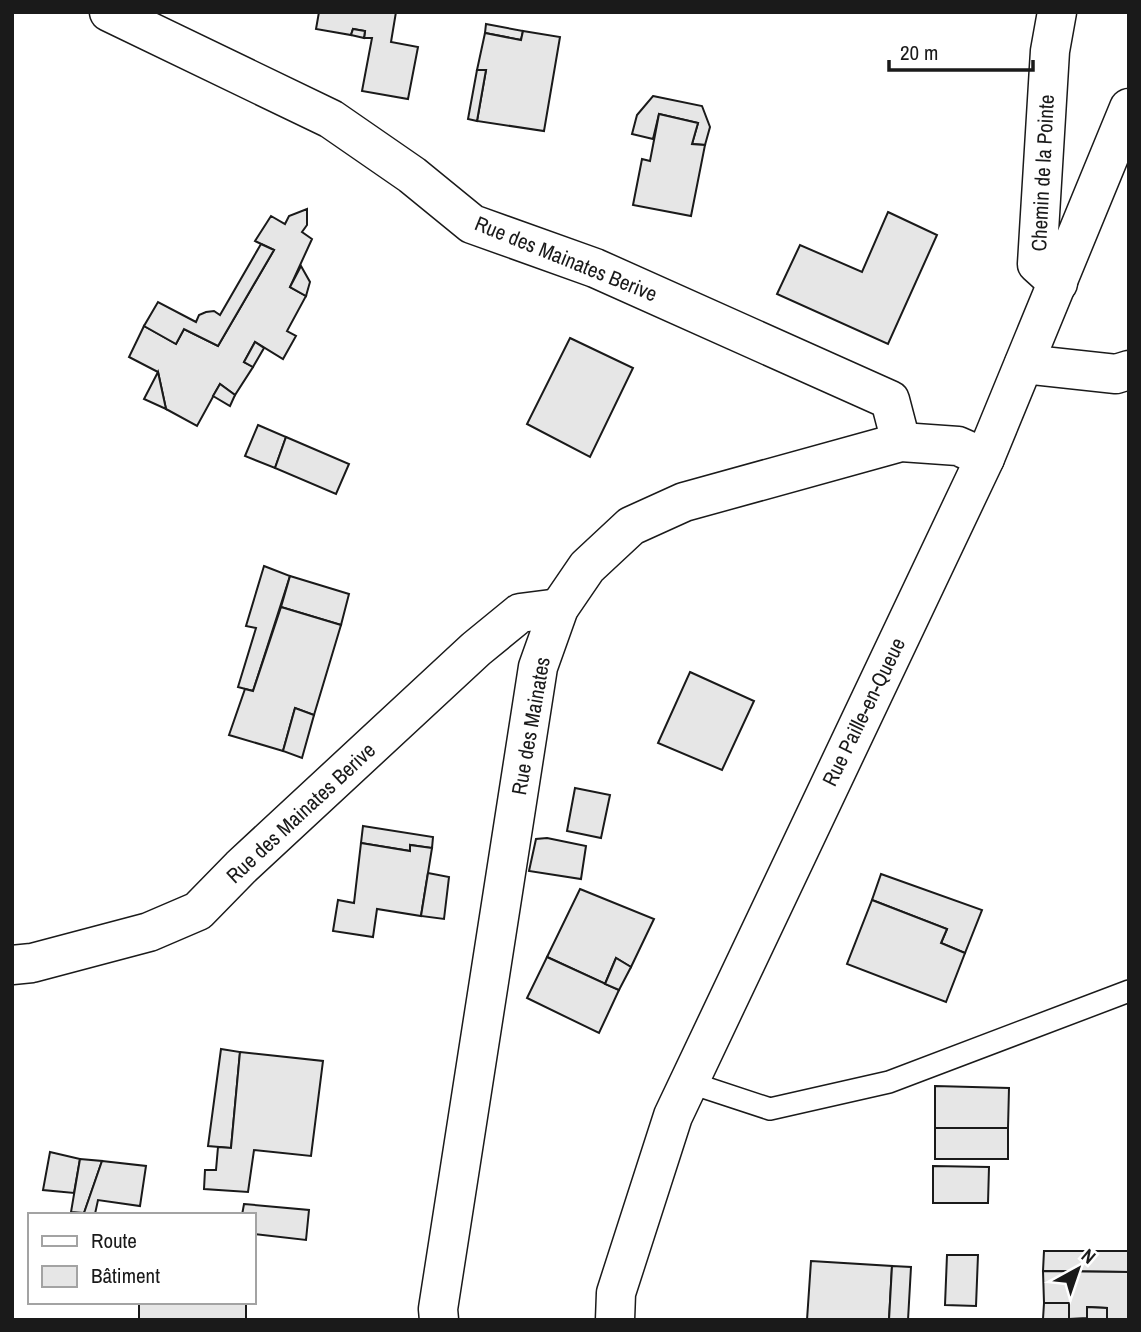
<svg xmlns="http://www.w3.org/2000/svg" width="1141" height="1332" font-family="'Archivo Narrow',sans-serif">
<style>
.building{fill:#e6e6e6;stroke:#1a1a1a;stroke-width:2}
.lines{fill:none;stroke-linecap:round;stroke-linejoin:round}
.lane-casing{stroke:#1a1a1a;stroke-width:24}
.street-casing{stroke:#1a1a1a;stroke-width:41}
.secondary-casing{stroke:#1a1a1a;stroke-width:41}
.lane{stroke:#fff;stroke-width:21}
.street{stroke:#fff;stroke-width:38}
.secondary{stroke:#fff;stroke-width:38}
.labels{text-anchor:middle;stroke-width:5;stroke-linejoin:round;paint-order:stroke}
.street-label{font-size:21px;fill:#1a1a1a;stroke:#fff}
</style>
<rect width="100%" height="100%" fill="#fff"/>
<g class="building">
<path d="M319,12H396L391,42L418,47L408,99L362,91L372,38H364L365,31L353,29L351,35L316,29Z"/>
<path d="M486,24L523,31L521,40L485,33Z"/>
<path d="M353,29L365,31L364,38L351,35Z"/>
<path d="M523,31L560,37L544,131L477,121L486,70H477L485,33L521,40Z"/>
<path d="M477,70H486L477,121L468,119Z"/>
<path d="M653,96L702,106L710,127L705,145L692,144L698,123L659,114L653,139L632,134L637,115Z"/>
<path d="M659,114L698,123L692,144L705,145L691,216L633,205L642,159L650,161Z"/>
<path d="M307,209V225L302,232L312,239L290,287L306,296L287,331L296,336L283,359L255,342L244,362L253,367L235,395L220,384L197,426L166,409L158,372L129,357L144,326L176,344L184,329L218,346L274,250L255,241L271,216L285,224L289,216Z"/>
<path d="M888,212L937,235L888,344L777,294L800,245L862,272Z"/>
<path d="M261,244L274,250L218,346L184,329L176,344L144,326L158,302L196,322L199,315L206,312L214,311L220,315Z"/>
<path d="M301,266L310,282L306,296L290,287Z"/>
<path d="M570,338L633,368L590,457L527,424Z"/>
<path d="M255,342L264,348L253,367L244,362Z"/>
<path d="M158,372L166,409L144,399Z"/>
<path d="M220,384L235,395L230,406L213,396Z"/>
<path d="M258,425L286,437L275,468L245,456Z"/>
<path d="M286,437L349,464L336,494L275,468Z"/>
<path d="M264,566L290,576L253,691L238,687L256,628L246,626Z"/>
<path d="M290,576L349,594L341,625L281,607Z"/>
<path d="M281,607L341,625L314,715L295,708L283,751L229,735L245,689L253,691Z"/>
<path d="M690,672L754,701L722,770L658,743Z"/>
<path d="M295,708L314,715L302,758L283,751Z"/>
<path d="M575,788L610,795L601,838L567,831Z"/>
<path d="M363,826L433,837L432,848L410,845V851L361,843Z"/>
<path d="M547,838L586,846L581,879L529,871L536,839Z"/>
<path d="M361,843L410,851V845L432,848L421,916L377,909L373,937L333,931L338,900L354,903Z"/>
<path d="M428,873L449,877L444,919L421,916Z"/>
<path d="M881,874L982,910L965,953L941,943L947,929L872,900Z"/>
<path d="M580,889L654,919L631,967L616,958L605,984L547,957Z"/>
<path d="M872,900L947,929L941,943L965,953L946,1002L847,964Z"/>
<path d="M547,957L619,990L599,1033L527,998Z"/>
<path d="M616,958L631,967L619,990L605,984Z"/>
<path d="M221,1049L240,1052L231,1148L208,1146Z"/>
<path d="M240,1052L323,1061L311,1156L254,1150L248,1192L204,1189L205,1170H216L218,1147L231,1148Z"/>
<path d="M935,1086L1009,1088L1008,1128H935Z"/>
<rect x="935" y="1128" width="73" height="31"/>
<path d="M50,1152L80,1159L74,1193L43,1190Z"/>
<path d="M80,1159L102,1161L84,1213L71,1212Z"/>
<path d="M102,1161L146,1166L140,1206L98,1200L95,1214L84,1213Z"/>
<path d="M933,1166L989,1167L988,1203H933Z"/>
<path d="M244,1204L309,1210L306,1240L254,1234V1215H242Z"/>
<path d="M1044,1251H1129V1272L1043,1271Z"/>
<path d="M947,1255H978L976,1306L945,1305Z"/>
<path d="M811,1261L892,1266L889,1320H807Z"/>
<path d="M892,1266L911,1267L908,1320H889Z"/>
<path d="M1043,1271L1129,1272V1320H1107V1308L1087,1307V1318L1069,1319V1303H1044Z"/>
<rect x="139" y="1302" width="107" height="18"/>
<path d="M1044,1303H1069V1319H1043Z"/>
<path d="M1087,1307L1107,1308V1320H1087Z"/>
</g>
<g class="lines">
<defs>
<path id="lane" d="M688,1082L770,1109L889,1082L1129,991"/>
<g id="street">
<path d="M109,12L331,119L412,175L472,224L595,268L890,400L901,442"/>
<path d="M1057,12L1050,51L1037,264L1058,283"/>
<path d="M1024,364L1116,374L1129,370"/>
<path d="M12,965L32,963L149,932L198,911L241,867L476,649L520,613L559,608"/>
<path d="M439,1320L438,1309L538,667L559,608L587,567L631,526L684,502L901,442L958,446L985,458"/>
</g>
<path id="secondary" d="M615,1320L616,1293L673,1116L985,458L1129,108"/>
</defs>
<use href="#lane" class="lane-casing"/>
<use href="#street" class="street-casing"/>
<use href="#secondary" class="secondary-casing"/>
<use href="#lane" class="lane"/>
<use href="#street" class="street"/>
<use href="#secondary" class="secondary"/>
</g>
<g class="labels">
<g class="street-label">
<text transform="translate(1043 173) rotate(-87)" y="7">Chemin de la Pointe</text>
<text transform="translate(566 259) rotate(22)" y="7">Rue des Mainates Berive</text>
<text transform="translate(864 712) rotate(-64)" y="7">Rue Paille-en-Queue</text>
<text transform="translate(531 726) rotate(-80)" y="7">Rue des Mainates</text>
<text transform="translate(301 813) rotate(-43)" y="7">Rue des Mainates Berive</text>
</g>
</g>
<rect width="1141" height="1332" fill="none" stroke="#1a1a1a" stroke-width="28"/>
<rect x="28" y="1213" width="228" height="91" fill="#ffffff" stroke="#a3a3a3" stroke-width="2"/>
<rect x="42" y="1236" width="35" height="10" fill="#ffffff" stroke="#a3a3a3" stroke-width="2"/>
<text x="91" y="1248" font-size="21" fill="#1a1a1a">Route</text>
<rect x="42" y="1266" width="35" height="21" fill="#e6e6e6" stroke="#a3a3a3" stroke-width="2"/>
<text x="91" y="1283" font-size="21" fill="#1a1a1a">Bâtiment</text>
<g transform="translate(1078 1269) rotate(40)" stroke="#ffffff" stroke-width="5" paint-order="stroke">
<path d="M0-5L12 26L0 18L-12 26Z" fill="#1a1a1a"/>
<text y="-10" font-size="19" font-weight="bold" text-anchor="middle" fill="#1a1a1a">N</text>
</g>
<path d="M889 60v10h144v-10" fill="none" stroke="#1a1a1a" stroke-width="3.5"/>
<text x="900" y="60" font-size="21" fill="#1a1a1a" stroke="#ffffff" stroke-width="5" paint-order="stroke">20 m</text>
</svg>
